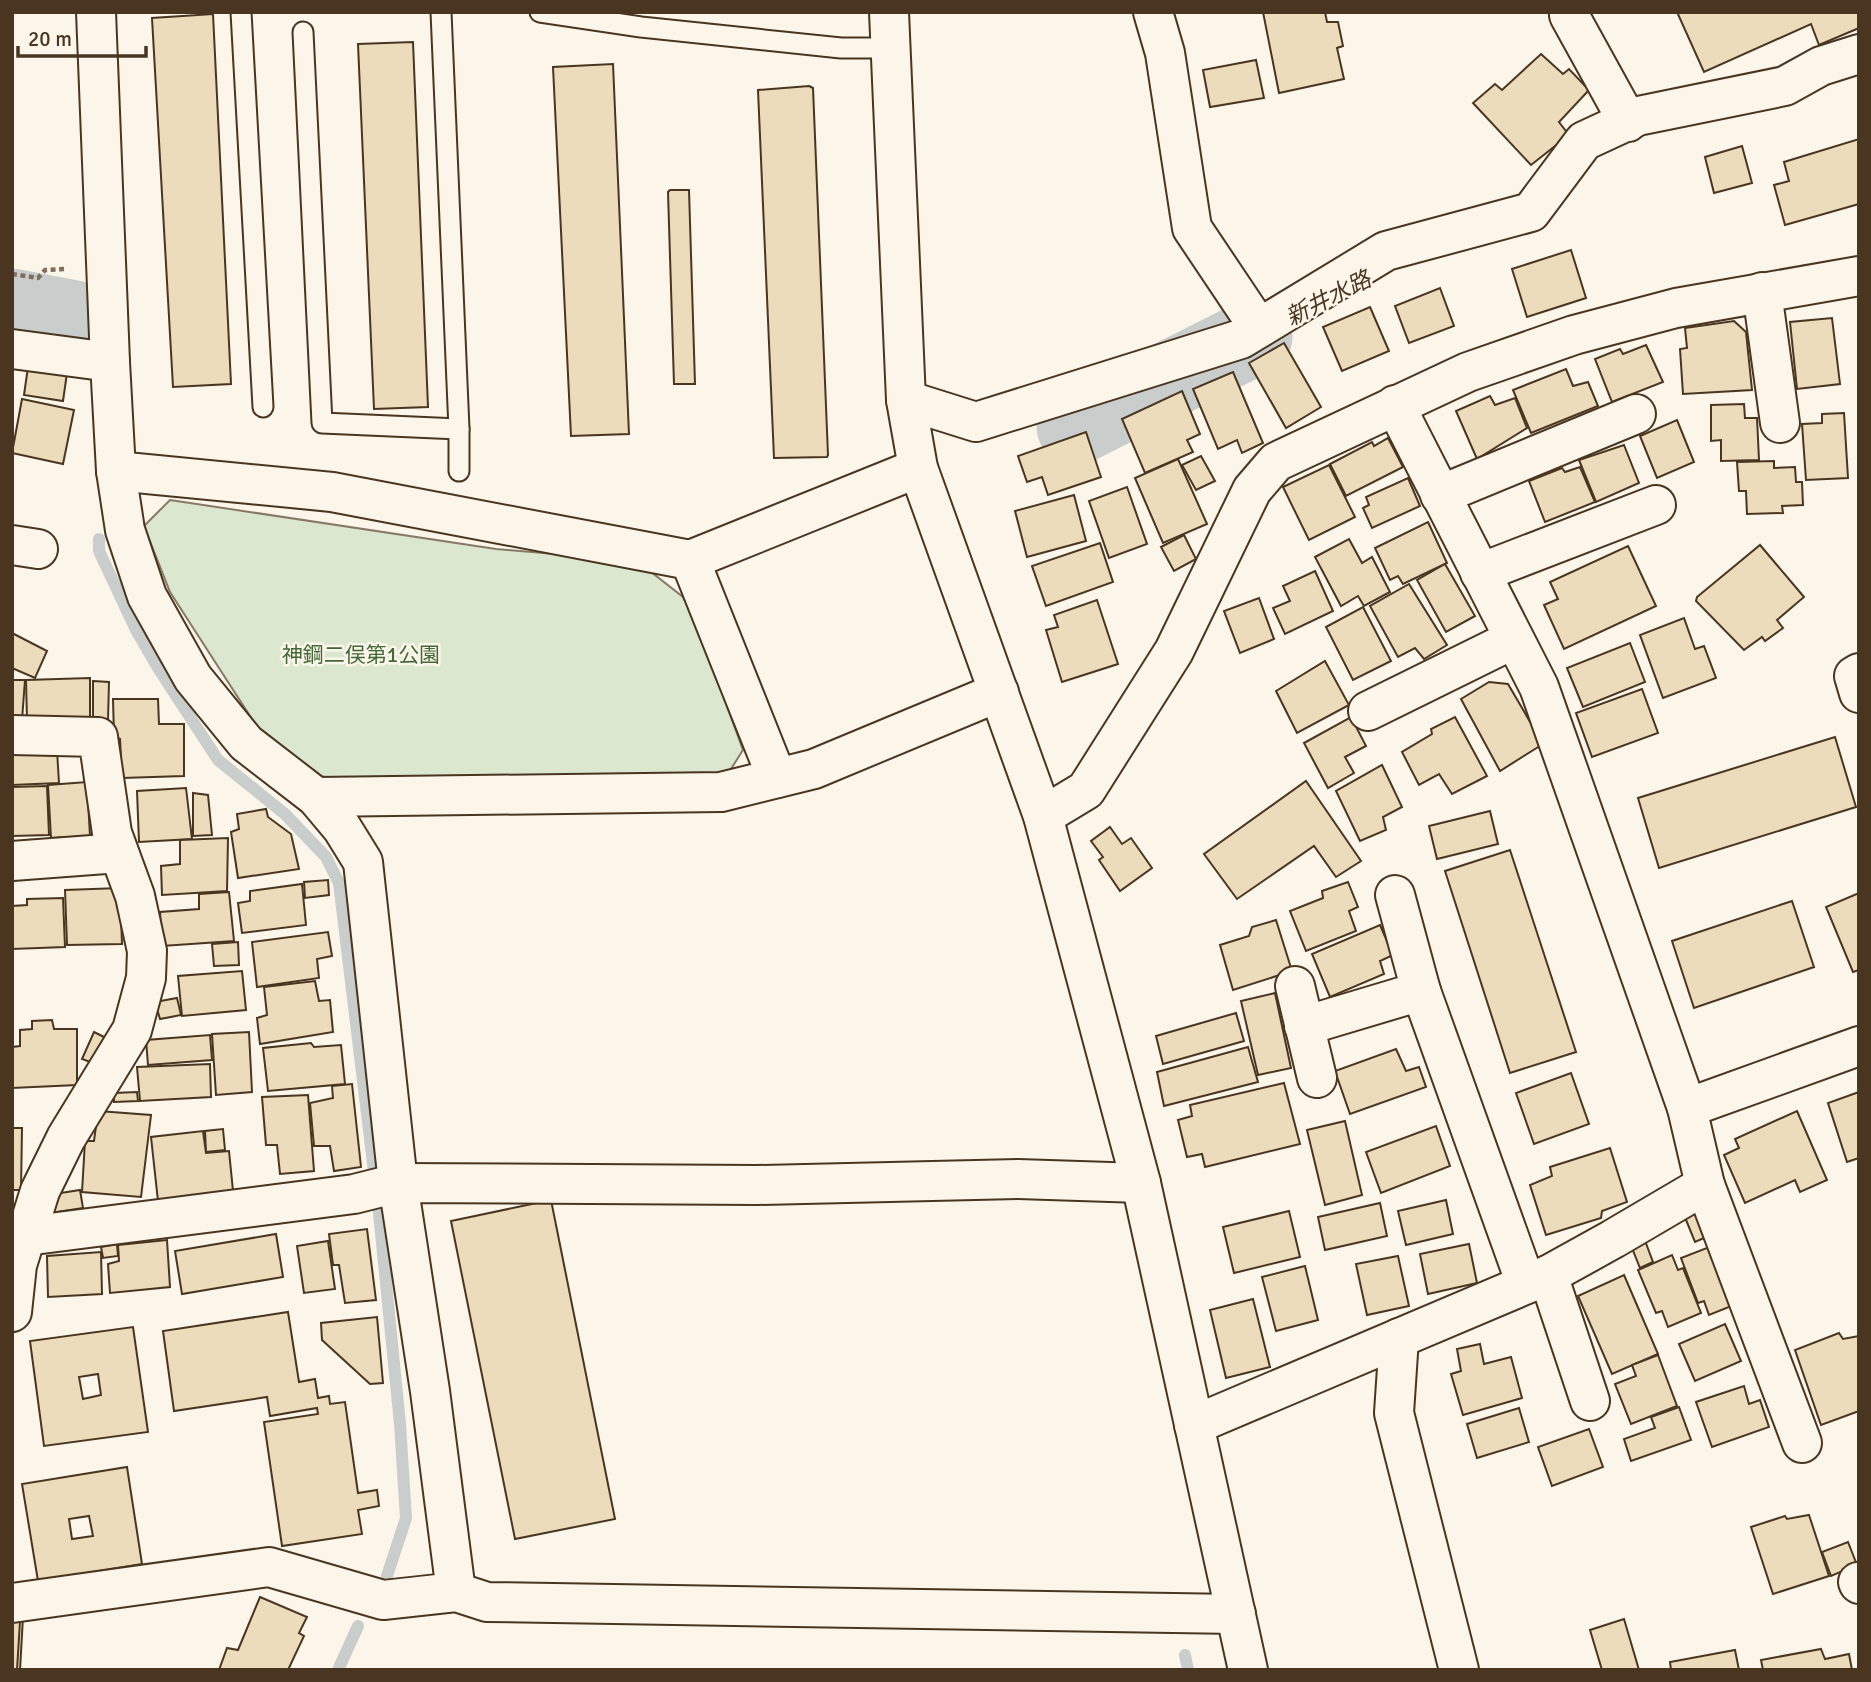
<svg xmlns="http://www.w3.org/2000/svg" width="1871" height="1682" font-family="Signika,'Noto Sans JP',sans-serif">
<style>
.green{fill:#dce7d0;stroke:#887966;stroke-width:2}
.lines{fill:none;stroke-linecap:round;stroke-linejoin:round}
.stream{stroke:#c9cecd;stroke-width:12}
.river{stroke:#c9cecd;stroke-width:77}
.building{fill:#ecdcbc;stroke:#4a3520;stroke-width:2;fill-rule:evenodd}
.lane-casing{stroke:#4a3520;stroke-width:23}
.street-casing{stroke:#4a3520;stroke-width:42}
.path{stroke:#7f6f5c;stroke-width:4.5;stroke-dasharray:5 3.5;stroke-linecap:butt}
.lane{stroke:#fbf6e9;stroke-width:19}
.street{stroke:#fbf6e9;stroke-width:38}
.labels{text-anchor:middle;stroke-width:5;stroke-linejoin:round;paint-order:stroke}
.park-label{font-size:21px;fill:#436837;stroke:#fbf6e9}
.water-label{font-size:23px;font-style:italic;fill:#4a3520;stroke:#fbf6e9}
</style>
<rect width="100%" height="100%" fill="#fbf6e9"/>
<path class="green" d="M170,500L496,549L637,561L683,597L697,624L743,750L724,780L346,779L316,776L259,730L170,592L144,526Z"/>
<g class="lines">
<g class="stream">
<path d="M99,539V551L136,630L158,668L218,760L285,814L326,857L339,883L379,1213L400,1424L406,1518L387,1576"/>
<path d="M1185,1655L1188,1670"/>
<path d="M338,1670L358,1626"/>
</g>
<g class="river">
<path d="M12,307L75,319"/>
<path d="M1075,427L1254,337"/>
</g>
</g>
<g class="building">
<path d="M1263,12H1325L1327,22H1338L1343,46L1337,48L1344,79L1279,93Z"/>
<path d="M1677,12H1859V28L1819,45L1811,24L1704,72Z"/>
<path d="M213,14L231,384L173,387L152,18Z"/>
<path d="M413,42L428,407L374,409L358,44Z"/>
<path d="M1541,54L1563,74L1569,69L1589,90L1559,122L1569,135L1531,165L1473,103L1495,84L1502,90Z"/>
<path d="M1256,60L1264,98L1210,107L1203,70Z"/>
<path d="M613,64L629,434L571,436L553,67Z"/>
<path d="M809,86L813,88L828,455L827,457L774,458L758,90Z"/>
<path d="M1859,139V204L1785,225L1774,185L1789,181L1784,162Z"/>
<path d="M1742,146L1752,183L1714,193L1705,157Z"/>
<path d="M670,190H689L695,384H674L668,192Z"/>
<path d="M1571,250L1586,298L1527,317L1512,269Z"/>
<path d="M1440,288L1454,326L1409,343L1395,306Z"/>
<path d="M1370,307L1389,351L1342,371L1323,327Z"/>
<path d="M1832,318L1840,384L1797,389L1790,322Z"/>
<path d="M1734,321L1746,332L1752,390L1683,394L1680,349L1687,348L1685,328Z"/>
<path d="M1284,343L1321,407L1286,428L1249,363Z"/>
<path d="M1646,345L1663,382L1612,402L1595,359L1620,349L1623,354Z"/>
<path d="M28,367L67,373L63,401L24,395Z"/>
<path d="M1566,369L1573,386L1588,382L1598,406L1531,433L1513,390Z"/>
<path d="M1233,372L1263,443L1242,453L1237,440L1218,449L1193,389Z"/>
<path d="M1182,391L1200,434L1187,440L1193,452L1145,473L1122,419Z"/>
<path d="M1490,396L1495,405L1515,398L1527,428L1477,459L1456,411Z"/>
<path d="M22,399L74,410L63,464L12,453Z"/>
<path d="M1744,404L1745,418H1757L1759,460L1721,461V440L1711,441V405Z"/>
<path d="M1844,413L1848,478L1806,480L1802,424L1822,423V414Z"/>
<path d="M1677,420L1694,462L1657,478L1640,436Z"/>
<path d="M1086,432L1101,477L1048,495L1042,477L1027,482L1018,456Z"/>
<path d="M1388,438L1403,467L1346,496L1330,464L1372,442L1374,446Z"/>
<path d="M1624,445L1639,483L1596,502L1579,460Z"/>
<path d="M1201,456L1215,481L1196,490L1182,465Z"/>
<path d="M1178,459L1207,524L1163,543L1135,478Z"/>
<path d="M1774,461V468L1795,467L1796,482H1802L1803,505L1782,506L1783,513L1747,514L1746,491H1739L1737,462Z"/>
<path d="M1329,465L1355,517L1309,540L1283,487Z"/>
<path d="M1580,467L1595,502L1545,522L1529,481L1562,468L1565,472Z"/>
<path d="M1408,478L1420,506L1372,528L1363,508L1369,505L1366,497Z"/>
<path d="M1127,487L1147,544L1109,558L1089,501Z"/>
<path d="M1074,495L1086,541L1027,557L1015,511Z"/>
<path d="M1428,522L1447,563L1403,584L1398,576L1390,580L1375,548Z"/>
<path d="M1184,535L1196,559L1174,571L1161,547Z"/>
<path d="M1349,539L1362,563L1372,557L1390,592L1364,606L1358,596L1341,606L1315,557Z"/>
<path d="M1100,543L1113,582L1046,606L1032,566Z"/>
<path d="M1760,545L1804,597L1777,620L1783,628L1765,641L1762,637L1744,650L1696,601L1697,597Z"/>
<path d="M1628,546L1656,606L1564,649L1544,605L1558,599L1550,582Z"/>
<path d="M1445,564L1475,616L1446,632L1417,580Z"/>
<path d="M1315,571L1333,611L1285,634L1273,608L1290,601L1283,586Z"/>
<path d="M1409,584L1447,645L1424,659L1415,648L1398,657L1370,606Z"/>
<path d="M1259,598L1274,639L1240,653L1224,611Z"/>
<path d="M1097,600L1118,664L1062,682L1046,630L1058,627L1054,615Z"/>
<path d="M1363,607L1391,661L1353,680L1326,627Z"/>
<path d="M1684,618L1695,649L1704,646L1716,678L1663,698L1640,635Z"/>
<path d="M12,633L47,651L35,678L12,668Z"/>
<path d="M1630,643L1645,682L1583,707L1567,668Z"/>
<path d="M1325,661L1349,705L1297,733L1276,691Z"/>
<path d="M90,678V721L27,720L26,680Z"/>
<path d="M12,680H25L22,720H12Z"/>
<path d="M93,681L109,682L108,720L93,721Z"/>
<path d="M1489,682L1508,684L1543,744L1500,771L1461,699Z"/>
<path d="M1642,689L1658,733L1592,757L1576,713Z"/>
<path d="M113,699H158L159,724H184V776L122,778L120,739L114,736Z"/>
<path d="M1351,717L1366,746L1345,757L1354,773L1328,788L1304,743Z"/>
<path d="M1455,717L1487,776L1452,794L1439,774L1419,785L1402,752L1432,734L1431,729Z"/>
<path d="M1835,737L1856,807L1659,868L1638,798Z"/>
<path d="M57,750L59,783L12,785V752Z"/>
<path d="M1382,765L1402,807L1383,817L1386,830L1360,841L1336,791Z"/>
<path d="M1306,781L1361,861L1336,877L1314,846L1237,899L1204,854Z"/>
<path d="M87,782L90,836L51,838L48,785Z"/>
<path d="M47,786L49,835L12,836V787Z"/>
<path d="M186,788L192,839L139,842L137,791Z"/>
<path d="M193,793L208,795L212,835L193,836Z"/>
<path d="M266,809L268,817L291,834L299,869L238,878L231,832L239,829L237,814Z"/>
<path d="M1490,811L1498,844L1437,859L1429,826Z"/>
<path d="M1110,827L1122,844L1131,838L1152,868L1120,891L1099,860L1103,857L1091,841Z"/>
<path d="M228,838L227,891L162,895L161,866L180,864V840Z"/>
<path d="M1510,850L1576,1052L1510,1073L1445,871Z"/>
<path d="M328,880L329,895L305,898L304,882Z"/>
<path d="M1348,882L1358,907L1349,911L1356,931L1306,951L1290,911L1323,898L1322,891Z"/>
<path d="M302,884L306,925L242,933L238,903L250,901V891Z"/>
<path d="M120,888L122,944L67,945L65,890Z"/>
<path d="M229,892L234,941L162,946L160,912L199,909V894Z"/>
<path d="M1859,893V970L1853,972L1826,907Z"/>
<path d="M63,898L65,947L12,949V906L27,905V899Z"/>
<path d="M1792,901L1814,967L1694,1008L1672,941Z"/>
<path d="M1276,920L1292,971L1233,990L1220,945L1249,936L1252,927Z"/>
<path d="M1380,925L1393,955L1380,961L1384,974L1330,997L1312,954Z"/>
<path d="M328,932L332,956L317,959L319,978L257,987L252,942Z"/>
<path d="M238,942L239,965L214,966L212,944Z"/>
<path d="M242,971L246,1010L182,1016L178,976Z"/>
<path d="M315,981L319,1001L330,1000L333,1032L260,1044L257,1018L267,1015L264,987Z"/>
<path d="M1275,993L1291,1068L1258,1075L1241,1001Z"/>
<path d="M177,998L181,1015L160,1019L155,1002Z"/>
<path d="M1236,1013L1244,1041L1163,1064L1156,1036Z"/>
<path d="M52,1020L54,1029H77V1085L12,1088V1047L20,1046V1030L32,1029V1021Z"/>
<path d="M94,1032L106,1038L93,1063L82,1059Z"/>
<path d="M249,1032L252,1092L216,1095L212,1034Z"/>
<path d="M210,1035L212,1060L148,1065L146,1040Z"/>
<path d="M311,1043L314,1047L341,1045L345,1084L268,1091L263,1048Z"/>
<path d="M1248,1047L1258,1082L1164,1106L1157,1072Z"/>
<path d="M1396,1049L1406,1071L1419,1067L1426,1087L1350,1114L1335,1071Z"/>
<path d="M210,1064L211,1097L140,1101L137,1067Z"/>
<path d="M1571,1073L1589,1124L1534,1144L1516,1093Z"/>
<path d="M1284,1083L1300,1144L1205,1167L1202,1154L1187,1157L1178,1120L1192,1116L1190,1105Z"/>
<path d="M352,1084L361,1167L334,1171L330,1146H314L310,1103L333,1098L332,1086Z"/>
<path d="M137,1092L138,1101L114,1102V1093Z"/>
<path d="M1859,1092V1158L1847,1162L1828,1103Z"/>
<path d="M308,1095L314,1171L280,1174L277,1145H266L262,1097Z"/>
<path d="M98,1111L151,1115L141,1197L82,1192L85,1141H94Z"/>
<path d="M1797,1111L1827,1180L1800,1192L1795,1180L1745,1203L1724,1155L1739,1148L1735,1139Z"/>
<path d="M1345,1121L1362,1195L1325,1205L1307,1130Z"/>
<path d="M1436,1126L1450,1166L1381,1193L1366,1152Z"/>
<path d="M12,1128H22L21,1190H12Z"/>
<path d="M223,1129L225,1150L206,1152L205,1131Z"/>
<path d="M203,1131L206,1153L229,1151L233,1191L158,1201L151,1137Z"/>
<path d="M1610,1148L1627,1202L1602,1211L1601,1218L1546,1235L1530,1185L1552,1176L1550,1167Z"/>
<path d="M80,1190L83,1208L51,1213L48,1195Z"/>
<path d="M551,1200L615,1519L515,1539L451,1221Z"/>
<path d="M1446,1200L1453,1234L1406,1245L1398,1211Z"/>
<path d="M1380,1203L1387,1236L1325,1250L1318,1217Z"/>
<path d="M1700,1209L1711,1235L1695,1242L1684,1215Z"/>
<path d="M1289,1211L1300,1257L1234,1273L1223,1227Z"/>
<path d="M367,1229L376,1300L345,1303L339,1265H333L329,1234Z"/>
<path d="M276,1234L283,1277L182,1294L175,1251Z"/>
<path d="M1644,1238L1653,1262L1640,1268L1630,1243Z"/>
<path d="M167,1240L170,1287L110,1293L108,1264L119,1261L118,1245Z"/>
<path d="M328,1241L335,1289L304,1293L297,1246Z"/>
<path d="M117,1244L118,1256L103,1258L101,1247Z"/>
<path d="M1469,1244L1477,1283L1428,1294L1420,1254Z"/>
<path d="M1712,1246L1734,1305L1709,1315L1704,1301L1698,1303L1681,1258Z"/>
<path d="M101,1252L102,1294L48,1297L47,1256Z"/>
<path d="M1672,1255L1678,1270L1683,1268L1701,1313L1668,1327L1662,1311L1656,1313L1638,1270Z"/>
<path d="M1398,1256L1409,1306L1367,1315L1356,1264Z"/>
<path d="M1305,1266L1318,1320L1276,1331L1262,1277Z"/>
<path d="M1624,1275L1658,1354L1612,1374L1578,1296Z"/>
<path d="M1253,1299L1270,1367L1226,1378L1210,1310Z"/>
<path d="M288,1312L299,1382L315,1379L318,1398L329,1396L330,1404L345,1402L358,1493L377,1490L379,1506L358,1510L362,1534L282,1546L264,1422L318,1414L317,1408L270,1416L267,1397L174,1411L163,1331Z"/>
<path d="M377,1317L383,1383L370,1384L322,1340L321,1323Z"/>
<path d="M1725,1324L1741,1361L1695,1381L1679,1344Z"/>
<path d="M133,1327L148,1432L44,1446L30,1341ZM98,1374L101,1395L83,1399L79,1377Z"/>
<path d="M1839,1333L1843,1339L1859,1336V1411L1821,1425L1795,1350Z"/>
<path d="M1480,1344L1484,1364L1511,1357L1522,1398L1463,1415L1451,1374L1461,1371L1457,1349Z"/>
<path d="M1658,1355L1677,1406L1631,1424L1615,1384L1636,1376L1632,1365Z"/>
<path d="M1744,1386L1749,1404L1760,1400L1769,1427L1712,1447L1696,1402Z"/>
<path d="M1679,1407L1691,1440L1631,1461L1624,1439L1655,1428L1651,1417Z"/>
<path d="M1519,1408L1529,1442L1477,1458L1467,1424Z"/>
<path d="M1589,1429L1603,1467L1552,1486L1538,1447Z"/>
<path d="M127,1467L142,1564L38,1581L22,1484ZM89,1516L93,1536L72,1539L69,1519Z"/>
<path d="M1809,1515L1829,1576L1773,1594L1751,1527L1785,1516L1787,1519Z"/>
<path d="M1848,1542L1857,1565L1831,1576L1822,1552Z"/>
<path d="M260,1597L307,1617L299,1633L304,1636L288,1670H219L227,1648L238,1650Z"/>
<path d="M23,1617L20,1670H12V1618Z"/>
<path d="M1624,1619L1639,1670H1602L1590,1630Z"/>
<path d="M12,1620L20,1621L17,1670H12Z"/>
<path d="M1821,1649L1825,1659L1849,1654L1852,1670H1763L1761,1660Z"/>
<path d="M1735,1650L1739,1670H1671L1670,1662Z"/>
</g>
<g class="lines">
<defs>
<g id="lane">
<path d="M241,12L263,407"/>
<path d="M540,12L641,27L841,48H891"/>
<path d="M303,32L322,423L459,429L441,12"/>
<path d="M459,429V471"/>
</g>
<g id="street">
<path d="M96,12L110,362L116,471L125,530L147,596L193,678L246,743L316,797L342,828L363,862L398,1183L430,1391L456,1592"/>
<path d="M889,12L906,400L918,468L1043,816L1141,1183L1248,1670"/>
<path d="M1153,12L1165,53L1192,228L1259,328"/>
<path d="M1569,15L1628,122"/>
<path d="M1762,292L1780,423"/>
<path d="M12,349L110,362"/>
<path d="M906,400L976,422L1241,339L1386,251L1531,212L1584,141L1638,116L1785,86L1821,66L1859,54"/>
<path d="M1395,405L1539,687L1687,1108"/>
<path d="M116,471L332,492L690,560L918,468"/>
<path d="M1440,495L1636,414"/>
<path d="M12,545L38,549"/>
<path d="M690,560L777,778"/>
<path d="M1480,573L1656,505"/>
<path d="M1859,673L1854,676L1859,693"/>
<path d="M1368,711L1514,639"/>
<path d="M12,735L98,737L112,833L135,896L147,951L146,978L132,1030L66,1138L40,1191L17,1265L12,1312"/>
<path d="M316,797L721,792L814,769L999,692"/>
<path d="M1043,816L1086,790L1174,651L1252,490L1276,462L1468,372L1574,335L1676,308L1859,276"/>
<path d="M12,861L119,853"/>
<path d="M1395,895L1421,991L1526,1284"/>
<path d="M1295,986L1317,1078"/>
<path d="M1304,1026L1421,991"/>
<path d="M1705,1185L1802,1443"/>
<path d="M26,1236L354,1194L398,1183L757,1185L1018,1179L1141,1183"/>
<path d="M1548,1275L1590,1401"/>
<path d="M1399,1338L1394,1413L1459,1670"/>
<path d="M1194,1425L1548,1275L1613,1239L1705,1185L1687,1108L1859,1046"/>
<path d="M1858,1582L1859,1584"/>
<path d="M12,1603L269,1567L383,1600L456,1592L487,1602L1236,1614"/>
</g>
</defs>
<use href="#lane" class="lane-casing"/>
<use href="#street" class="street-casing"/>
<path class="path" d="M12,274L38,278L45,270L66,269"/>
<use href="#lane" class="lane"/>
<use href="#street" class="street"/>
</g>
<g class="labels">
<g class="park-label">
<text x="361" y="662">神鋼二俣第1公園</text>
</g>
<g class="water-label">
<text transform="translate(1328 298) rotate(-27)" y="8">新井水路</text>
</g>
</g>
<rect width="1871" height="1682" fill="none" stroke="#4a3520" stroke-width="28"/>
<path d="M18 46v10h128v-10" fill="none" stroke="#4a3520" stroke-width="3.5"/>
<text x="28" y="46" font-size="21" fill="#4a3520" stroke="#fbf6e9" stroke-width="5" paint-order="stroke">20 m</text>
</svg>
